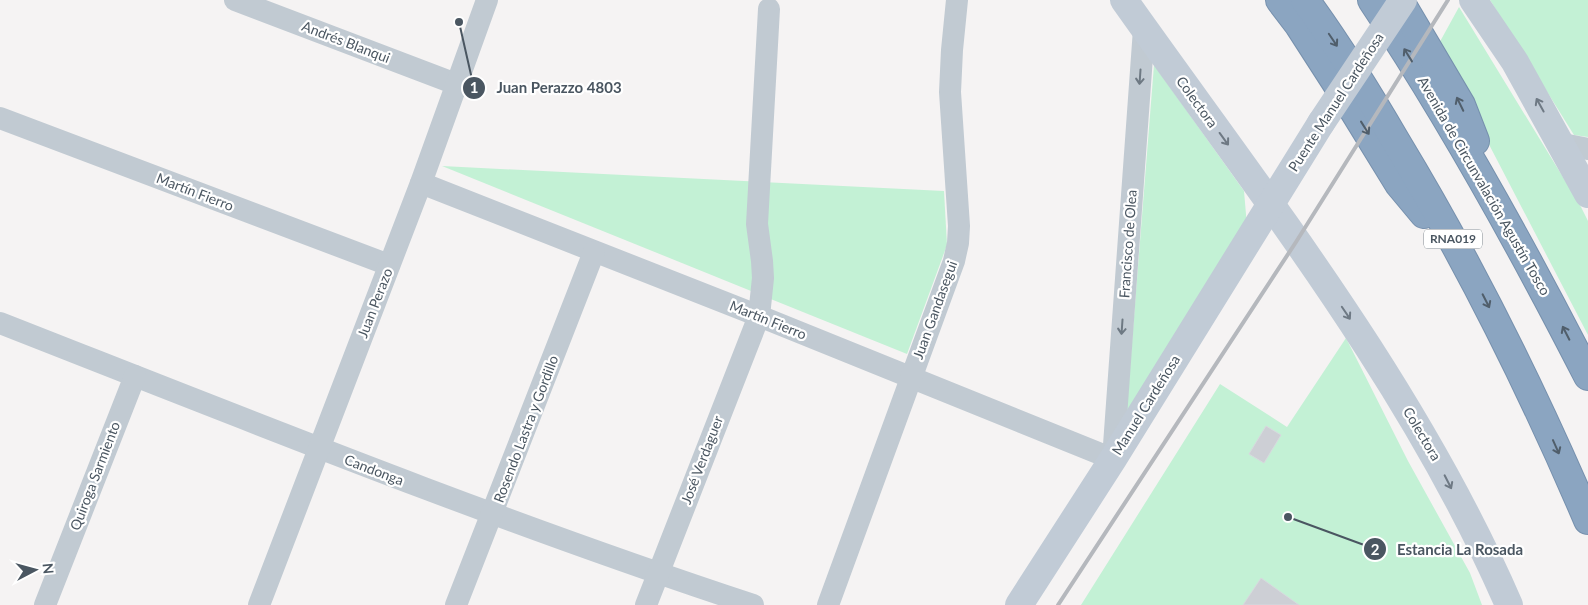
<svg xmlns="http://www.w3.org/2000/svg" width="1588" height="605" font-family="Lato,sans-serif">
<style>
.green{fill:#c3f1d5}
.building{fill:#cdcfd5;stroke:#d7d9de}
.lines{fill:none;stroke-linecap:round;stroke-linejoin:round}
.highway-casing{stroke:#7690ad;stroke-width:30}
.street{stroke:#c1cad2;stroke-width:22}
.secondary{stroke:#c1cbd6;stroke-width:28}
.highway{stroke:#8ba5c1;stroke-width:28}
.rail{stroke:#b5b8bd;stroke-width:4}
.secondary-bridge{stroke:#c1cbd6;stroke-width:28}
.oneway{stroke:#505e6b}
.oneway2{stroke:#6e7983}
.oneway3{stroke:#6e7984}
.labels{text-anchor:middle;stroke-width:4.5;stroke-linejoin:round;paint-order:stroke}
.shield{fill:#fff;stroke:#808990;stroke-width:1}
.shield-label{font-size:12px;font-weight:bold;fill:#4a5661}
.street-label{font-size:14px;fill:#4a5661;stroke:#fff}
.leader{fill:none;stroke:#4a5661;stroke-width:2}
.callout-dot{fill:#4a5661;stroke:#fff;stroke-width:2}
.mark-label{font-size:15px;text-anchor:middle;font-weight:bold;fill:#fff}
.callout-label{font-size:15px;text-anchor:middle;font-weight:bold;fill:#4a5661;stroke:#fff;stroke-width:4.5;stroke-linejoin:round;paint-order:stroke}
</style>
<rect width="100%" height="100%" fill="#f5f3f3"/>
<g class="green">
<path d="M1490,0H1588V137L1574,135Z"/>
<path d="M1459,7L1580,205L1588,221V335L1469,106L1437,47Z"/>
<path d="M1154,65L1244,191L1247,226L1126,418Z"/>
<path d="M442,166L944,191L947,245L907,354Z"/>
<path d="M1346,338L1408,461L1470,573L1482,605H1081L1220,384L1287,427Z"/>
</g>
<g class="building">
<path d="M1266,426L1281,435L1264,463L1249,454Z"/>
<path d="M1261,578L1299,605H1243Z"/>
</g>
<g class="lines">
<defs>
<g id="highway">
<path d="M1280,0L1299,25L1348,101L1399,184L1424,214"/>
<path d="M1305,0C1338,45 1367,92 1395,140C1469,262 1532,389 1588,520"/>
<path d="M1372,0C1452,120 1522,247 1588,376"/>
<path d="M1399,0L1461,105L1475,141"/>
</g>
</defs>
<use href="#highway" class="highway-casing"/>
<g class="street">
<path d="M235,0L456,84"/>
<path d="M0,118L389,265"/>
<path d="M1559,140L1568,145L1588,149"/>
<path d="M421,183L759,316L1113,459L1144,29"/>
<path d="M0,323C250,421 498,521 753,605"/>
<path d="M45,605L135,376"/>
<path d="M259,605L421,183L487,0"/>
<path d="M456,605L594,252"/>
<path d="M646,605L759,316L763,278L762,261L757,224L769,9"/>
<path d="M828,605L954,261L958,243L959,226L950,92L952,50L957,0"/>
</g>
<g class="secondary">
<path d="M1124,0C1262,195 1413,384 1509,605"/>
<path d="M1473,0L1515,62L1588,194"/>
<path d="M1019,605L1113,459L1321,123"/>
</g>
<use href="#highway" class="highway"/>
<path class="rail" d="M1058,605L1296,242L1448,0"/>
<path class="secondary-bridge" d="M1321,123L1403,0"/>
</g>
<defs><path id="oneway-shaft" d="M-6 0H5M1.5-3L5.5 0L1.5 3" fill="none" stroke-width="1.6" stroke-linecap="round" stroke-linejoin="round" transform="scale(1.25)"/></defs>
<g class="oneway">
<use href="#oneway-shaft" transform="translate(1333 40) rotate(56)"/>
<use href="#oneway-shaft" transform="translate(1408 55) rotate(-122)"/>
<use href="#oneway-shaft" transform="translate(1460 104) rotate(-116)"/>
<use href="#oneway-shaft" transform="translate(1365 128) rotate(58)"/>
<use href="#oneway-shaft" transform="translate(1486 301) rotate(63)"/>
<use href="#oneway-shaft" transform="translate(1566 333) rotate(-117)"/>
<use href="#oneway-shaft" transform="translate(1556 447) rotate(66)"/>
</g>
<g class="oneway2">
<use href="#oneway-shaft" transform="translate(1140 77) rotate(94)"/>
<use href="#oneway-shaft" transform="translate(1122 327) rotate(94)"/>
</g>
<g class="oneway3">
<use href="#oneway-shaft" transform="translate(1540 105) rotate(-119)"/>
<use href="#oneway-shaft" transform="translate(1224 139) rotate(54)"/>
<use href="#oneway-shaft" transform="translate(1346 313) rotate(56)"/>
<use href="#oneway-shaft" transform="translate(1448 482) rotate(63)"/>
</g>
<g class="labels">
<rect class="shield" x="1424" y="229.5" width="58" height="19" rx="4"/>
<g class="shield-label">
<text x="1453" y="243">RNA019</text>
</g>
<g class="street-label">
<text transform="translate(346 42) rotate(21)" y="5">Andrés Blanqui</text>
<text transform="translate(1197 102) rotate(54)" y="5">Colectora</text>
<text transform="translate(1336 102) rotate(-57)" y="5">Puente Manuel Cardeñosa</text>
<text transform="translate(1484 186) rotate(60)" y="5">Avenida de Circunvalación Agustín Tosco</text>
<text transform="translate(195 192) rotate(21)" y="5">Martín Fierro</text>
<text transform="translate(1128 244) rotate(-86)" y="5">Francisco de Olea</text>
<text transform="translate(375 303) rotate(-69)" y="5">Juan Perazo</text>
<text transform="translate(935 310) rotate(-70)" y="5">Juan Gandasegui</text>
<text transform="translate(768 320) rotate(22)" y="5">Martín Fierro</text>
<text transform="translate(1146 405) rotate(-58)" y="5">Manuel Cardeñosa</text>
<text transform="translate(526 429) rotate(-69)" y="5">Rosendo Lastra y Gordillo</text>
<text transform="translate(1422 434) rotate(59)" y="5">Colectora</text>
<text transform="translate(702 460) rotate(-69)" y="5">José Verdaguer</text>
<text transform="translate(374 470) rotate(21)" y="5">Candonga</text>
<text transform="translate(95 476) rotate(-69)" y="5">Quiroga Sarmiento</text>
</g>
</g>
<path class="leader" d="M459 22L474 88M1288 517L1375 549"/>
<g class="callout-dot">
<circle cx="459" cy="22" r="5"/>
<circle cx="1288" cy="517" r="5"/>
<circle cx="474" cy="88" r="12"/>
<circle cx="1375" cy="549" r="12"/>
</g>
<g class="mark-label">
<text x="474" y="93">1</text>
<text x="1375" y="555">2</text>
</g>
<g class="callout-label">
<text x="559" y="93">Juan Perazzo 4803</text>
<text x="1460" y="555">Estancia La Rosada</text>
</g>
<g transform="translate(35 570) rotate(84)" stroke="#ffffff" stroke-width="4" paint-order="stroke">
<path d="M0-4L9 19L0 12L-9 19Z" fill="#4a5661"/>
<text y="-8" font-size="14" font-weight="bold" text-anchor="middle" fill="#4a5661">N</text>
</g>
</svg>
